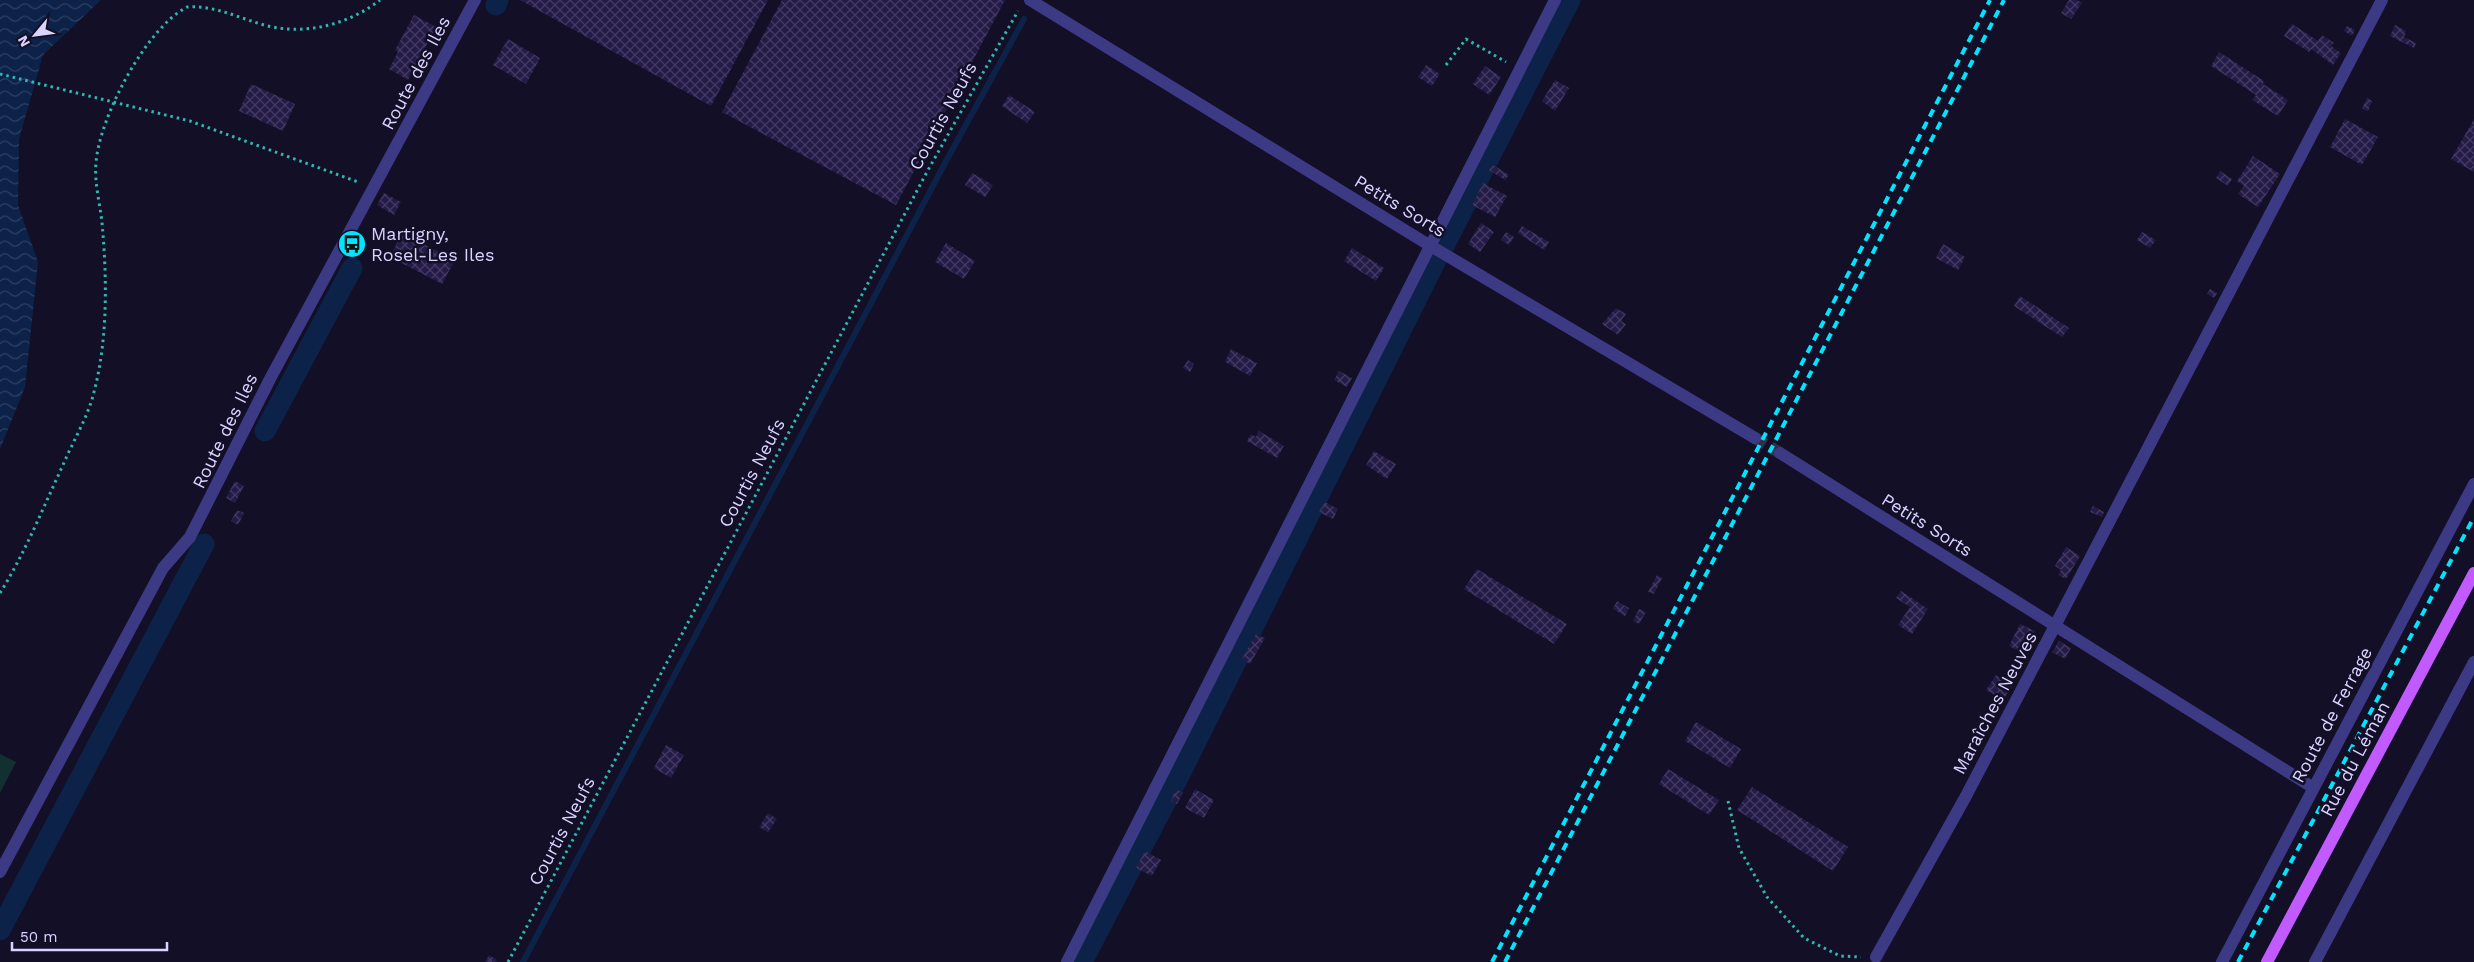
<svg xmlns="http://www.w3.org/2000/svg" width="2474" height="962" font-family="'Work Sans',sans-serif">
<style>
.green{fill:#12302f}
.water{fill:url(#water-waves)}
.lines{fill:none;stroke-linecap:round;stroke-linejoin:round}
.stream{stroke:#0c2248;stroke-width:6}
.canal{stroke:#0c2248;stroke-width:21}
.building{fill:url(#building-cross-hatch)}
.minor-tunnel{stroke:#312d47;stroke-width:12;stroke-dasharray:12 6;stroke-linecap:butt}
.path{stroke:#2fb8b0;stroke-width:3;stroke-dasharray:2.5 4;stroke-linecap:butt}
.minor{stroke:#3d3a85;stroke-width:12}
.primary{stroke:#c25bff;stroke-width:12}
.rail{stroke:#00e5ff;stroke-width:4;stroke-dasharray:8 6;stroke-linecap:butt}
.labels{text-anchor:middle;stroke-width:5;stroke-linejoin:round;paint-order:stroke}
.street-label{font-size:18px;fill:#d9d4ff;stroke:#130f26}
.poi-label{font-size:18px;fill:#d9d4ff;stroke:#130f26;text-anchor:start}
</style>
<defs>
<pattern id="water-waves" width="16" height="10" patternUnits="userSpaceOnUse" patternTransform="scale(1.25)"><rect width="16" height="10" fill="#0c2248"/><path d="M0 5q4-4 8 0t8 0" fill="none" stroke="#2f4163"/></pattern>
<pattern id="building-cross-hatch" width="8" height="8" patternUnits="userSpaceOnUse" patternTransform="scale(1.25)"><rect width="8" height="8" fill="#241b47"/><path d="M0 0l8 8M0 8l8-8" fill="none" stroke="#433b63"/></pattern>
</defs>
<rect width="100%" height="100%" fill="#130f26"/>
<path class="green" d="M0,754L16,762L0,793Z"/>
<path class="water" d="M0,0H101L43,55L19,139L18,205L38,262L25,387L0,449Z"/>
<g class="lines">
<path class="stream" d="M523,962L945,163L1024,19"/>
<g class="canal">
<path d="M496,5L498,0"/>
<path d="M1444,246L1570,0"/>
<path d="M265,431L352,268"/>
<path d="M0,930L204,544"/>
<path d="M1082,962L1179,776L1437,258"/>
</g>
</g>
<g class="building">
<path d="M520,0H768L711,106Z"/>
<path d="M782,0H1005L896,205L722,112Z"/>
<path d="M2069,0H2077L2082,3L2071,19L2061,13Z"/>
<path d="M414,15L436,27L408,80L389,69L398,52L395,50Z"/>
<path d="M2292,24L2318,41L2322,35L2334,43L2331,46L2341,53L2333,65L2311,49L2309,52L2284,36Z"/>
<path d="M2395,25L2406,31L2404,37L2416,43L2414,48L2390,36Z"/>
<path d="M2347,26L2355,30L2352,36L2344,31Z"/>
<path d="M508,39L540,58L526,84L493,65Z"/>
<path d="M2219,52L2264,81L2263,84L2288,100L2278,116L2252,100L2256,95L2211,66Z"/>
<path d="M1426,65L1440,74L1432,86L1418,77Z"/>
<path d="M1485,66L1501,77L1489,95L1473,84Z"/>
<path d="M1555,80L1569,88L1555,111L1542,101Z"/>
<path d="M251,84L295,104L283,131L239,111Z"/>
<path d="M1009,95L1035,112L1027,123L1002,106Z"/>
<path d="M2367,98L2372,101L2368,111L2362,109Z"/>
<path d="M2345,119L2378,137L2362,165L2330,147Z"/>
<path d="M2474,119V172L2451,159Z"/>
<path d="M2253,156L2280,174L2258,207L2238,194L2244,186L2237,181Z"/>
<path d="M1493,165L1509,175L1505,180L1489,170Z"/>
<path d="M2220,171L2232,179L2228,186L2216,178Z"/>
<path d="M972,173L993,185L985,197L965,185Z"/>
<path d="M1483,183L1507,196L1495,217L1472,205Z"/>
<path d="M384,193L401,202L394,215L377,205Z"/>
<path d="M1481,223L1494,232L1480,252L1468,244Z"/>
<path d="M1522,226L1549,242L1544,250L1518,233Z"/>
<path d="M1506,232L1514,237L1509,245L1501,240Z"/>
<path d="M2142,232L2156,240L2150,248L2137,240Z"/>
<path d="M402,233L455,260L442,284L390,257Z"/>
<path d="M946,243L975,261L964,279L935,262Z"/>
<path d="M1943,244L1965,257L1958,270L1936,258Z"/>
<path d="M1352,248L1384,268L1376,281L1344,261Z"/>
<path d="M2210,289L2217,293L2214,298L2207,294Z"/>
<path d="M2020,296L2069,328L2062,337L2014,306Z"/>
<path d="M1616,308L1626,314L1621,321L1626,324L1618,335L1602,324Z"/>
<path d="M1231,349L1257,363L1250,376L1225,362Z"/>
<path d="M1188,360L1194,364L1190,372L1183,368Z"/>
<path d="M1339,371L1352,378L1347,387L1334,380Z"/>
<path d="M1259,431L1284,446L1277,458L1247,441L1251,434L1256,437Z"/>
<path d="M1374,451L1396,464L1387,479L1366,465Z"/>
<path d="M235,481L244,486L235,503L226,498Z"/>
<path d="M1325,502L1338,509L1333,519L1319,512Z"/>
<path d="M2093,506L2104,512L2102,517L2090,512Z"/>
<path d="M237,510L244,513L238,525L231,521Z"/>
<path d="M2066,547L2080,556L2066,579L2058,575L2061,570L2055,566Z"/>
<path d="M1477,569L1567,624L1554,644L1464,589Z"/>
<path d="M1657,575L1662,578L1654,594L1648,592Z"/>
<path d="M1901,591L1928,609L1912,634L1898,625L1910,607L1896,598Z"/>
<path d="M1617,601L1629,608L1625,616L1613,609Z"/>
<path d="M1639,609L1646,612L1639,624L1633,621Z"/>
<path d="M2020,624L2035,631L2023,653L2009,646Z"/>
<path d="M1256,634L1265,638L1250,664L1242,659Z"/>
<path d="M2059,641L2071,648L2065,659L2052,652Z"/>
<path d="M1996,675L2012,686L2003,700L1986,690Z"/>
<path d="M1696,722L1741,749L1730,768L1685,741Z"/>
<path d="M666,745L684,755L671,778L654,768Z"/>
<path d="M1668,769L1719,800L1709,815L1659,784Z"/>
<path d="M1752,787L1848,847L1833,871L1737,810Z"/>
<path d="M1176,789L1183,793L1177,804L1171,801Z"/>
<path d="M1195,789L1214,800L1204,818L1185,808Z"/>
<path d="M768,813L777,819L768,832L759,827Z"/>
<path d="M1145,851L1161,860L1152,876L1136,868Z"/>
<path d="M489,955L497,960L496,962H485Z"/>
</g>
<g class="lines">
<path class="minor-tunnel" d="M1755,438L1780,453"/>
<g class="path">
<path d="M1446,65L1466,39L1506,62"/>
<path d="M0,74L190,121L358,182"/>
<path d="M0,593C25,553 43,508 63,465C73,441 88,417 94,392C108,339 107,277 102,223C100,203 94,182 96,163C99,118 146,28 187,7C214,5 239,18 264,25C304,36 348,25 380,0"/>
<path d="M1728,801L1739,848L1767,897L1804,938L1840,956L1861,957"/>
<path d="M508,962L928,170L1018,11"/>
</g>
<g class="minor">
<path d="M1030,0L1429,245L1755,438"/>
<path d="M1780,453L2312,787"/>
<path d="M0,872L163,568L190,537L271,377L475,0"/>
<path d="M1876,957L1966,796L2382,0"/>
<path d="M1067,962L1555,0"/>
<path d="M2222,962L2474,484"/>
<path d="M2315,962L2474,662"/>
</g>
<path class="primary" d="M2267,962L2474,573"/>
<g class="rail">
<path d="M1492,962L1990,0"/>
<path d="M1505,962L2004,0"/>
<path d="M2238,962L2474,517"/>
</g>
</g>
<defs>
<symbol id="bus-disc" viewBox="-11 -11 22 22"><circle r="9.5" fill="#00e5ff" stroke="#130f26"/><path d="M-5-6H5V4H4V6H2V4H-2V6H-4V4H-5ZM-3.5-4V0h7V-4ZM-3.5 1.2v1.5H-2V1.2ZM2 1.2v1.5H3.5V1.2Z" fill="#111"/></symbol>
</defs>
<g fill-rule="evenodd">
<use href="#bus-disc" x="336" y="228" width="32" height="32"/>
</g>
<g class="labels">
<g class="street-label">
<text transform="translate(416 73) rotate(-62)" y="6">Route des Iles</text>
<text transform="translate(943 116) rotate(-61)" y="6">Courtis Neufs</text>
<text transform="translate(1400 206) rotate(31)" y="6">Petits Sorts</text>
<text transform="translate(225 431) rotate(-64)" y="6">Route des Iles</text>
<text transform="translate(752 473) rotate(-62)" y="6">Courtis Neufs</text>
<text transform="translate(1927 525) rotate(32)" y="6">Petits Sorts</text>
<text transform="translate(1995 703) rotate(-62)" y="6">Maraîches Neuves</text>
<text transform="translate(2332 715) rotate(-62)" y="6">Route de Ferrage</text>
<text transform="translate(2355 759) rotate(-62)" y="6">Rue du Léman</text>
<text transform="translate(562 831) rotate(-62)" y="6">Courtis Neufs</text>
</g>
<g class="poi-label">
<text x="371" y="240">Martigny,<tspan x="371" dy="21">Rosel-Les Iles</tspan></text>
</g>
</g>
<g transform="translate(35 35) rotate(241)" stroke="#130f26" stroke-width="4" paint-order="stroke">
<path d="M0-4L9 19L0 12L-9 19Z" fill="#d9d4ff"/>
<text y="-8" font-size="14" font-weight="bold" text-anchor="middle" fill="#d9d4ff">N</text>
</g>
<path d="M12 942v8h155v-8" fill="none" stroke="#d9d4ff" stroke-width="2.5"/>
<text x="20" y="942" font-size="15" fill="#d9d4ff" stroke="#130f26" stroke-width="4" paint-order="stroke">50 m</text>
</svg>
